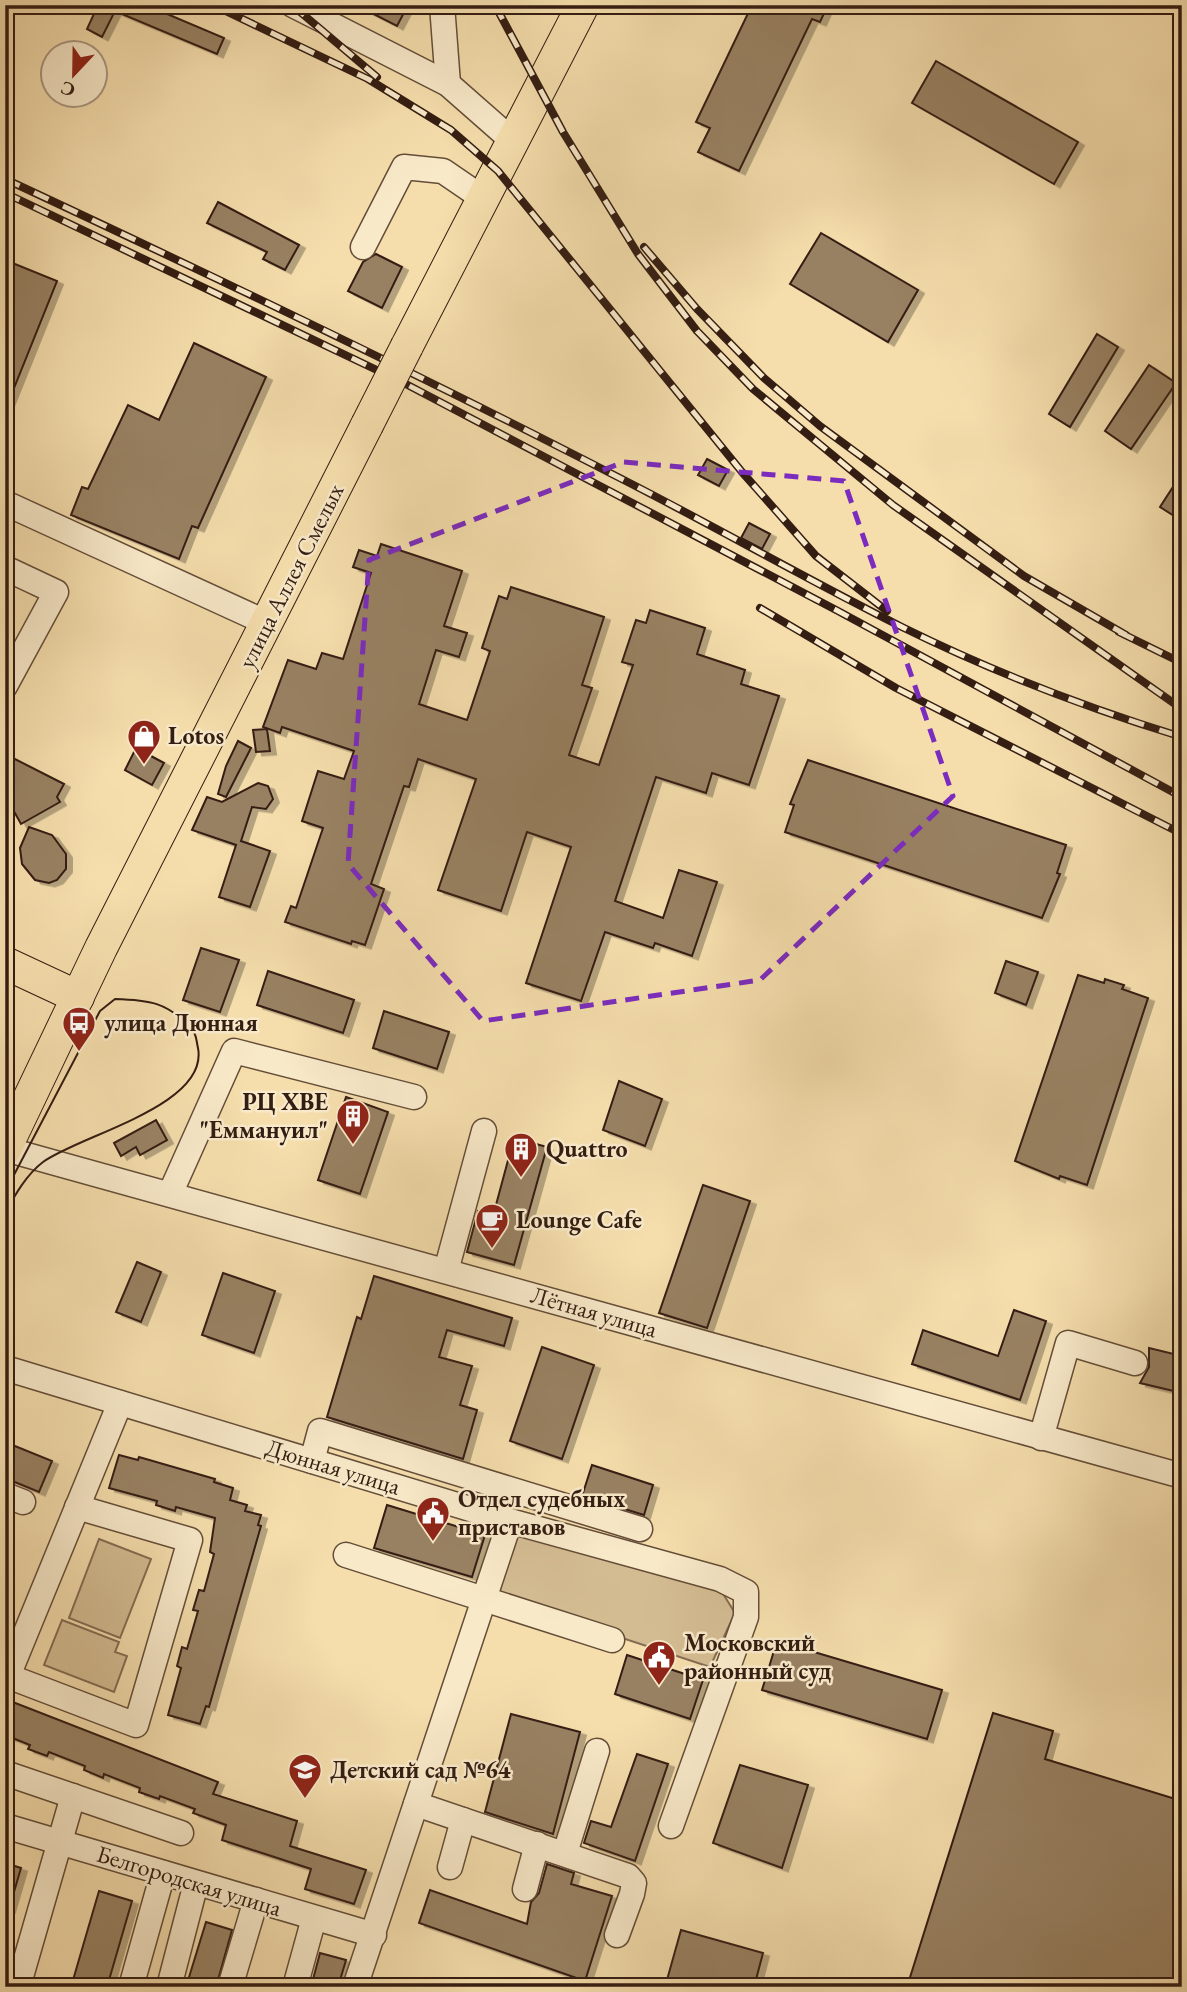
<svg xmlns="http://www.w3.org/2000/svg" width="1187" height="1992" font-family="'EB Garamond',serif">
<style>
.green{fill:#d4bc92;stroke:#846c52;stroke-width:2}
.building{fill:#988162;stroke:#341d12;stroke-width:2;filter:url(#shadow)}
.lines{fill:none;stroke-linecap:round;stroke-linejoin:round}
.minor-casing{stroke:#644d38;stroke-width:27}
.major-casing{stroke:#341d12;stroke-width:34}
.minor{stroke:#f8e9c9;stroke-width:24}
.major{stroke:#f5ddac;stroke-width:32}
.tram{stroke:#341d12;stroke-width:2}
.rail-casing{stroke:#341d12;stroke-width:8}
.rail{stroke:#f8e9c9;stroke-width:5;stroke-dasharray:16;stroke-linecap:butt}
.major-bridge-casing{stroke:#341d12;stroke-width:34;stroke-linecap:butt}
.major-bridge{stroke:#f5ddac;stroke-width:32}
.marked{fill:none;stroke:#7b2cbf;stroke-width:5;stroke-dasharray:14 9;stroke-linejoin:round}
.labels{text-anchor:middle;stroke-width:5;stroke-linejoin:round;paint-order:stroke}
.street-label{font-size:24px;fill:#341d12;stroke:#f8e9c9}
.poi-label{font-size:24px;font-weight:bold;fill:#341d12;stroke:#f8e9c9;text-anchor:start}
</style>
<defs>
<filter id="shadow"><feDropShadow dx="6" dy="3.5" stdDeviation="0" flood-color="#0004"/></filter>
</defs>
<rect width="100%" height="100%" fill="#f5ddac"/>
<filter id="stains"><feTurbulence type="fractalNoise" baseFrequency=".00286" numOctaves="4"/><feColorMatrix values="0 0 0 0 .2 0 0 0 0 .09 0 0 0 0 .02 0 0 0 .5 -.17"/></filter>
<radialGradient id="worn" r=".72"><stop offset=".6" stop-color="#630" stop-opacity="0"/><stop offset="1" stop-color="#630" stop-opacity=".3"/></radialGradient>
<g class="green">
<path d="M516,1533L722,1592L735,1613L710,1667L498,1597Z"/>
<path d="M99,1539L151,1559L120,1638L69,1618Z"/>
<path d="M62,1620L119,1642L115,1652L127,1656L114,1692L44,1665Z"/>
</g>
<g class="building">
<path d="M98,5H146L224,38L217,54L115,11L102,37L87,29Z"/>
<path d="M356,5H408L397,26Z"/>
<path d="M752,5H828L820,22L812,19L739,171L698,152L710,128L696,122Z"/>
<path d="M936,61L1078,142L1054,184L912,103Z"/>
<path d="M218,202L299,245L285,270L263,259L267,252L207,223Z"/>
<path d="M821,233L918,290L888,342L790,284Z"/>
<path d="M376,254L402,267L382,308L348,291L363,262Z"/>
<path d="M5,260L57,281L6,408H5Z"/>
<path d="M1097,334L1118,347L1070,427L1049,414Z"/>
<path d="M194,343L266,377L198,528L192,526L179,559L71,515L82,487L88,489L128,405L159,420Z"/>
<path d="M1149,365L1176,383L1131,449L1105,431Z"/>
<path d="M707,459L728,470L719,486L698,475Z"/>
<path d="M1182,473V521L1160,507Z"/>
<path d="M749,523L770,534L762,549L741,538Z"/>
<path d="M381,544L462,571L444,626L467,633L459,657L436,650L419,704L467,720L490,651L482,648L499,596L507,599L511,587L604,617L582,685L592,688L569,755L599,765L633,665L622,662L636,620L646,623L650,610L705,628L697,654L745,670L741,684L779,696L749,785L712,773L706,793L656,777L615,901L663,918L679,870L717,882L692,956L655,943L653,948L605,932L581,1001L526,983L571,847L527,832L501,911L438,890L476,779L418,759L409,787L404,786L371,884L384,889L365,945L352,941L351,944L285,922L291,906L296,908L323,828L302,821L318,771L344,779L354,751L282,727L280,733L263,727L288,660L316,669L322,653L343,659L371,573L353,567L359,550L377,556Z"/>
<path d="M267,729L270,751L256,752L253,730Z"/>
<path d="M238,741L251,748L226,797L218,794L226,766Z"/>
<path d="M136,748L164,763L152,785L125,770Z"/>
<path d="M5,754L64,784L57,797L60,802L21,824L11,806L5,809Z"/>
<path d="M808,760L1066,845L1057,873L1060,874L1042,918L785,832L794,805L790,804Z"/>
<path d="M258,783L268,786L273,799L266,809L252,807L241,841L270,851L250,907L219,897L236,845L192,830L207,797L222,802Z"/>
<path d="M29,827L52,835L66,854V869L57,880L49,883L35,880L22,864L20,848Z"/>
<path d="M201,948L239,960L220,1012L183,1000Z"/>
<path d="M1006,961L1038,972L1026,1005L995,993Z"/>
<path d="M268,971L354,1000L343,1033L257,1005Z"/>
<path d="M1078,975L1104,983L1105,979L1124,985L1122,989L1148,998L1087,1185L1060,1176L1059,1179L1015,1161Z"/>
<path d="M384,1011L449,1032L437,1069L373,1048Z"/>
<path d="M619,1081L662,1099L645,1146L603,1130Z"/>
<path d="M346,1097L388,1112L360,1194L318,1180Z"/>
<path d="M156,1120L167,1140L140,1155L136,1147L121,1156L114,1143Z"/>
<path d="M514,1138L547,1147L514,1265L467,1252L478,1211L493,1216Z"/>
<path d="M703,1185L750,1201L707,1328L659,1313Z"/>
<path d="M137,1262L161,1272L141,1322L116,1312Z"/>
<path d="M223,1273L275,1291L254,1353L202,1335Z"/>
<path d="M374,1276L512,1318L504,1346L447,1330L439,1357L472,1366L460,1405L477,1410L463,1459L327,1417L357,1317L361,1319Z"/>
<path d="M1014,1310L1046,1321L1020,1400L912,1364L923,1330L998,1356Z"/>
<path d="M542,1347L594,1365L562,1459L510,1441Z"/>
<path d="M1149,1348L1182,1356V1393L1140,1383L1149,1367Z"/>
<path d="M5,1442L52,1461L39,1492L5,1478Z"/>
<path d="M119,1455L138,1460L139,1457L215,1479L214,1482L233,1488L230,1500L247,1505L245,1511L261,1515L258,1525L261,1526L248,1571L209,1707L206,1706L200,1724L168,1715L181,1668L177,1666L182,1647L187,1649L198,1611L193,1610L199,1590L204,1591L214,1554L210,1552L215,1518L176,1507L175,1511L156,1505L157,1501L109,1488Z"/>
<path d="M592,1465L653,1485L644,1515L582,1496Z"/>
<path d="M387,1505L485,1535L472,1577L374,1548Z"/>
<path d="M777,1641L942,1690L927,1739L762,1690Z"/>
<path d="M627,1655L703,1680L690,1719L615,1694Z"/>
<path d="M5,1699L218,1782L213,1794L297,1821L290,1846L366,1870L354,1904L305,1889L311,1869L222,1840L226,1825L193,1813L195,1809L160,1796L159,1799L139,1792L140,1788L104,1774L103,1778L84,1770L85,1766L49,1752L47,1756L28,1749L30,1745L5,1735Z"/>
<path d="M993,1713L1053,1731L1045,1759L1182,1801V1987H907Z"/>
<path d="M511,1714L580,1732L553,1834L485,1812Z"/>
<path d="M637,1754L668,1764L635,1861L584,1843L591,1821L611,1827Z"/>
<path d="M740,1765L808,1785L782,1868L713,1843Z"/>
<path d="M5,1863L21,1868L9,1909L5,1908Z"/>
<path d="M547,1864L574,1873L571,1884L612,1896L585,1981L419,1923L430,1890L527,1924L531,1902L539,1893Z"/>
<path d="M99,1891L132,1901L107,1987H71Z"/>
<path d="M206,1922L232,1930L216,1987H186Z"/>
<path d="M681,1930L763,1953L754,1987H665Z"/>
<path d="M320,1953L346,1960L338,1987H311Z"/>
</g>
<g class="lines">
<defs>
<g id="minor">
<path d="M293,5L448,84L514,142"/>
<path d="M442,5L448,84"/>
<path d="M363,247L404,167L443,171L484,199"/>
<path d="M5,503L267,623"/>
<path d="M5,568L56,592L5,686"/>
<path d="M5,1149L1182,1476"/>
<path d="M170,1194L234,1051L414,1097"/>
<path d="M446,1271L484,1131"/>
<path d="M5,1368L510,1521L720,1579L746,1592V1617L671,1826"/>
<path d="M1041,1438L1068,1343L1135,1363"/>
<path d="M312,1461L320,1431L640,1529"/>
<path d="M5,1495L23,1502"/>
<path d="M346,1555L612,1640"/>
<path d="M5,1675L136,1725L190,1540L77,1507"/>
<path d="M8,1676L120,1403"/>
<path d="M5,1773L181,1833"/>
<path d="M416,1804L628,1876L634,1883L632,1894L617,1935"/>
<path d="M5,1826L374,1935"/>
<path d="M565,1853L597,1751"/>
<path d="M450,1867L463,1820"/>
<path d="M525,1889L537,1844"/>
<path d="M18,1987L73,1796"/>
<path d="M131,1987L163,1873"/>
<path d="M169,1987L196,1883"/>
<path d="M230,1987L256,1900"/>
<path d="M295,1987L314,1918"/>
<path d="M355,1987L510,1521"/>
</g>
<g id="major">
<path d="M407,346L583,5"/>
<path d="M5,963L78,997"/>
<path d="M5,1149L101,948L367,425"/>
</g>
</defs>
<use href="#minor" class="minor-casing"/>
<use href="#major" class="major-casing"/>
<use href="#minor" class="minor"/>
<use href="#major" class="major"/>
<path class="tram" d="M5,1192L100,1011L115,999C149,1000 167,1002 191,1028C197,1034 196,1040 198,1048C209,1106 80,1135 43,1162C26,1175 15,1195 5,1213"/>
<defs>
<g id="rail">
<path d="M213,5L368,79L451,130L498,171L742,472L816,556L887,611"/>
<path d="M292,5L377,77"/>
<path d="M495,5L563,132L638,254L697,331L753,389L893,505L1182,709"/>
<path d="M5,179C209,274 412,371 612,474C709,523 804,578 902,627C991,671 1087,708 1182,737"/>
<path d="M5,193L402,382L838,611L1182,797"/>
<path d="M644,247L697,309L764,378L820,426L1024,576L1126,635"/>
<path d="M760,608L896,688L1182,834"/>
<path d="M1119,632L1182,663"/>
</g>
</defs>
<use href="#rail" class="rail-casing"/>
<use href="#rail" class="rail"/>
<defs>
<path id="major-bridge" d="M367,425L407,346"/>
</defs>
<use href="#major-bridge" class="major-bridge-casing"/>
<use href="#major-bridge" class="major-bridge"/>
</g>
<path class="marked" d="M624,462L844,481L953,796L760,980L483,1021L348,864L369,560Z"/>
<defs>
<symbol id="shop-pin" viewBox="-11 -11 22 30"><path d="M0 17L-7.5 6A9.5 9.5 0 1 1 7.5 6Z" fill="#8f2418" stroke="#f8e9c9"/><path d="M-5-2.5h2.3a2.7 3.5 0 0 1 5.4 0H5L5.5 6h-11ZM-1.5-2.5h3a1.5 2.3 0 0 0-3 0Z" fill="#fff"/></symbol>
<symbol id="bus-pin" viewBox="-11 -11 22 30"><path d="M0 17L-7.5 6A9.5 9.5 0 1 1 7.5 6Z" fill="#8f2418" stroke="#f8e9c9"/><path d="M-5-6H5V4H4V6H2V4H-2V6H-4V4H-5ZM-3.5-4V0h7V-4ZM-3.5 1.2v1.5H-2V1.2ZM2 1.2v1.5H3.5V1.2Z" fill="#fff"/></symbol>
<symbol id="building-pin" viewBox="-11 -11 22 30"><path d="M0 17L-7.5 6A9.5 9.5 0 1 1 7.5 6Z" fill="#8f2418" stroke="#f8e9c9"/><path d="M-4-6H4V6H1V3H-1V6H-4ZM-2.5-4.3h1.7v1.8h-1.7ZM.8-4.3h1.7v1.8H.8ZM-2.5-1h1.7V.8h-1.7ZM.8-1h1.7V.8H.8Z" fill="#fff"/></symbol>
<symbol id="cafe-pin" viewBox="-11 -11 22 30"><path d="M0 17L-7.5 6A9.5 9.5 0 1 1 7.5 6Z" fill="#8f2418" stroke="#f8e9c9"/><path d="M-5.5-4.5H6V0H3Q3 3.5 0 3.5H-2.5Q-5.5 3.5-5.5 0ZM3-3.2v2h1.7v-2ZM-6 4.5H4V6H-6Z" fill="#fff"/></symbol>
<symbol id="civic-pin" viewBox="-11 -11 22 30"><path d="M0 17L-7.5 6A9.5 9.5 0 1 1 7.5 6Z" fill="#8f2418" stroke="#f8e9c9"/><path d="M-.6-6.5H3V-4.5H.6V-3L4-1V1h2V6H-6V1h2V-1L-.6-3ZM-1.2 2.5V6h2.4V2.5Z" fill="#fff"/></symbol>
<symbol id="school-pin" viewBox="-11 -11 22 30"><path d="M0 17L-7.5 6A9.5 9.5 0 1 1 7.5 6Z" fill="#8f2418" stroke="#f8e9c9"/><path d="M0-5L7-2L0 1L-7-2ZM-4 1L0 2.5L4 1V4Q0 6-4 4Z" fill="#fff"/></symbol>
</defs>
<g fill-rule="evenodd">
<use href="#shop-pin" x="125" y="717" width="38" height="52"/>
<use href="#bus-pin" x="60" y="1004" width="38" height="52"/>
<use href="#building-pin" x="334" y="1097" width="38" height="52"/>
<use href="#building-pin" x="502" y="1130" width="38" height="52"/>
<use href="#cafe-pin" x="473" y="1201" width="38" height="52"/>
<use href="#civic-pin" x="414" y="1494" width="38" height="52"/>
<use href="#civic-pin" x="640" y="1638" width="38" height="52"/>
<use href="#school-pin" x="286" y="1751" width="38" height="52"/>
</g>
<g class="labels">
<g class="street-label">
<text transform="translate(291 576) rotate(-63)" y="8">улица Аллея Смелых</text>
<text transform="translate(594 1312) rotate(16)" y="8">Лётная улица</text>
<text transform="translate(333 1467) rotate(17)" y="8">Дюнная улица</text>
<text transform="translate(189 1881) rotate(17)" y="8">Белгородская улица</text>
</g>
<g class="poi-label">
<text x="168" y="744">Lotos</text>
<text x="104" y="1031">улица Дюнная</text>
<text x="328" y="1110" text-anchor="end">РЦ ХВЕ<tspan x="328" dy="28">"Еммануил"</tspan></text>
<text x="546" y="1157">Quattro</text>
<text x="516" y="1228">Lounge Cafe</text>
<text x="458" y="1507">Отдел судебных<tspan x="458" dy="28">приставов</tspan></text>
<text x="684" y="1651">Московский<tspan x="684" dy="28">районный суд</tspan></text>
<text x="330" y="1778">Детский сад №64</text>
</g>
</g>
<rect width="1187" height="1992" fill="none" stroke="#f5ddac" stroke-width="28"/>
<rect x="7" y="7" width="1173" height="1978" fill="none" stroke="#341d12" stroke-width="3.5"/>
<rect x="14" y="14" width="1159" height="1964" fill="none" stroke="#341d12" stroke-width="2"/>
<g transform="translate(74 74) rotate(202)"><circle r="33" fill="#f8e9c9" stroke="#aa9780" stroke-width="2"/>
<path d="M0-5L12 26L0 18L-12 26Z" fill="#8f2418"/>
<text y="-10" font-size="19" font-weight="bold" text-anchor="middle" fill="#341d12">С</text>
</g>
<rect width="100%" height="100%" filter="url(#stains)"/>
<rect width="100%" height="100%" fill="url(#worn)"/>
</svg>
